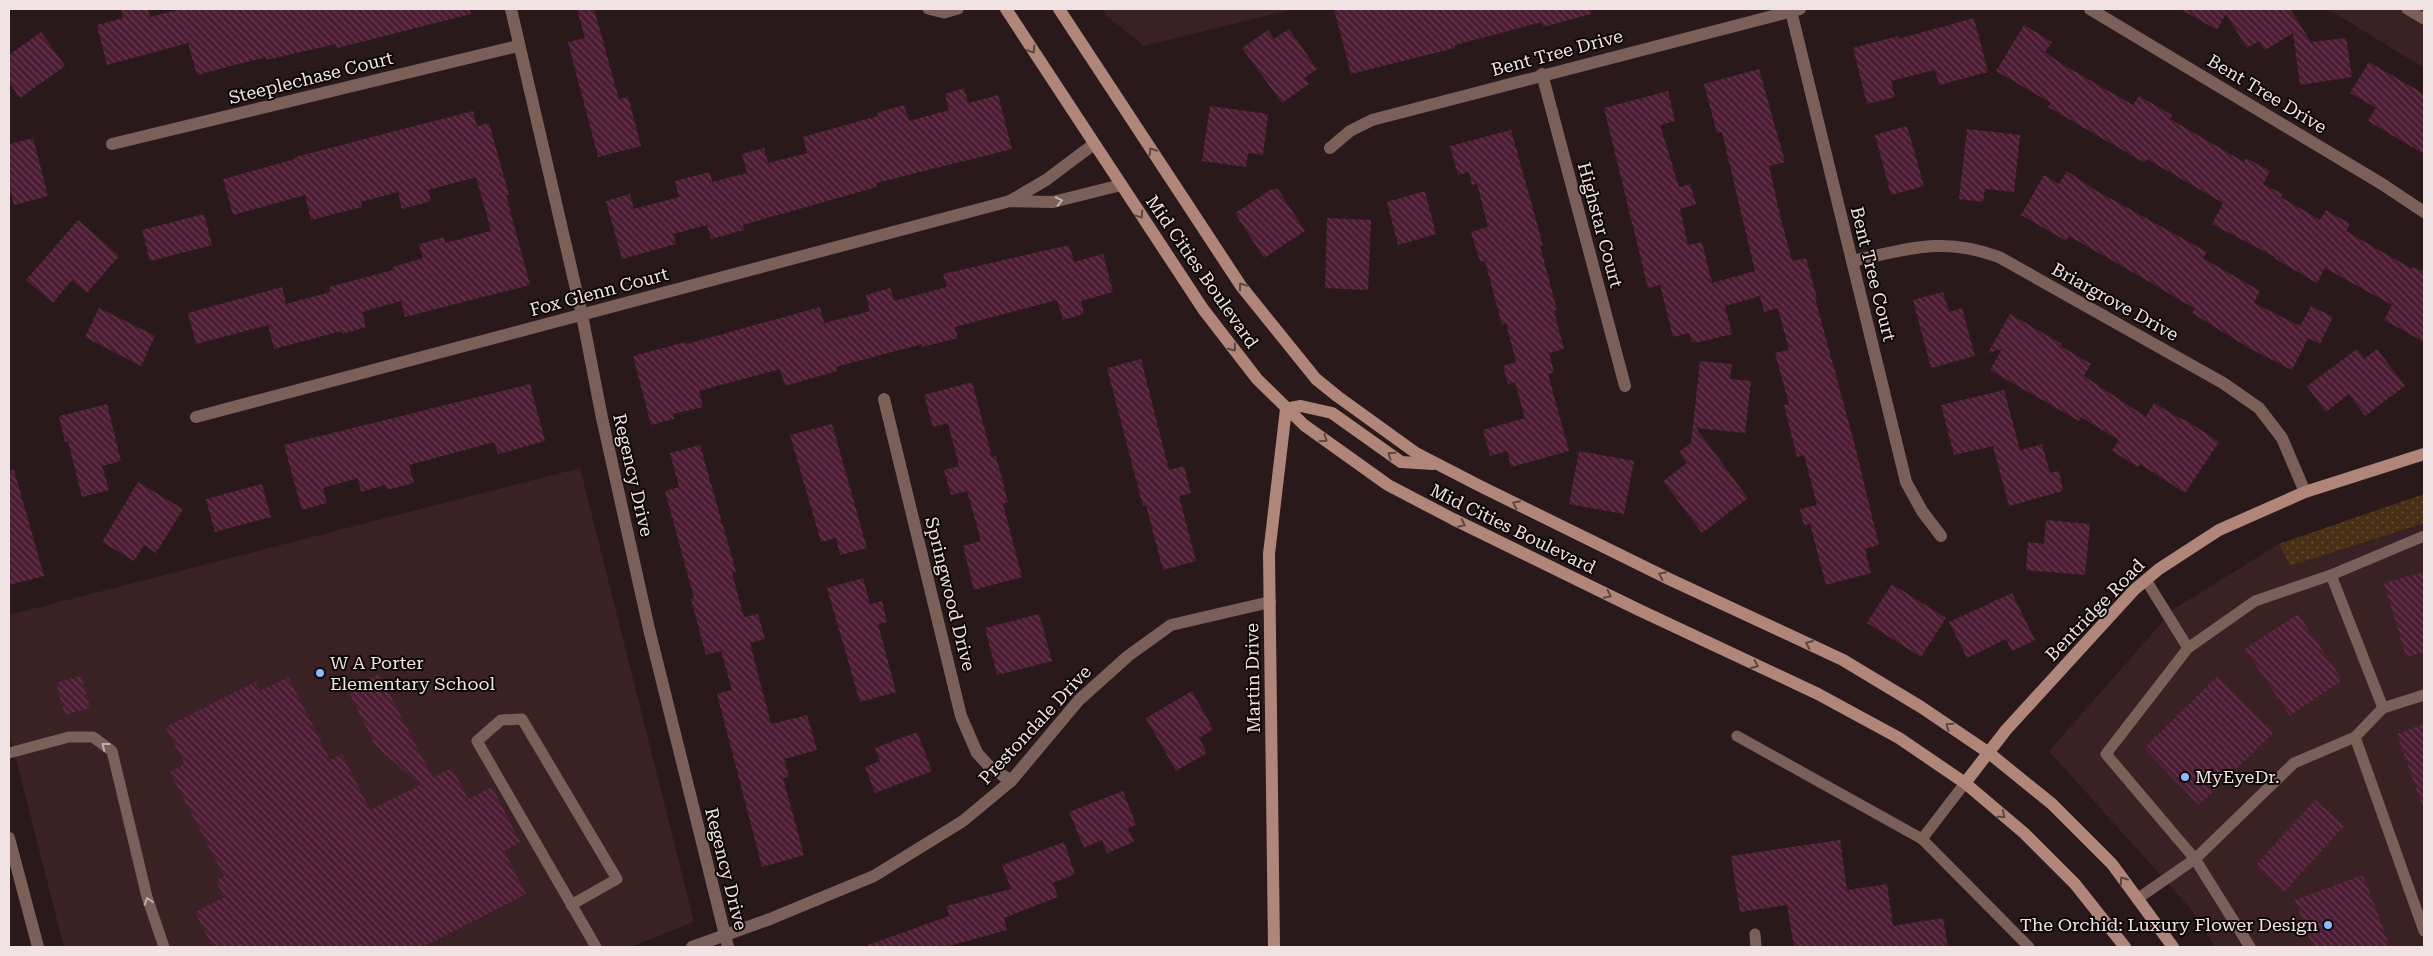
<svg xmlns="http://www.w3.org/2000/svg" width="2433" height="956" font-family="'Roboto Serif',serif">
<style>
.built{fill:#3a2224}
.grass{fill:url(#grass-dots)}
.building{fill:url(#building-back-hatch)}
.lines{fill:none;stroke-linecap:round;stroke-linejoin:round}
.lane{stroke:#7a6058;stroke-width:11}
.street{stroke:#7a6058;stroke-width:12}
.secondary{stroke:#af8679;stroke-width:12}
.oneway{stroke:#5e4640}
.oneway2{stroke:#c0afab}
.poi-dot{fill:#89bafc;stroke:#0e0707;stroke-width:2}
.labels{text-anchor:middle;stroke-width:4;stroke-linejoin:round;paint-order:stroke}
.street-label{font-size:18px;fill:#efe3e3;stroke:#0e0707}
.poi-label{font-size:18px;fill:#efe3e3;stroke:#0e0707;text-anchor:start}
</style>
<defs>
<pattern id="grass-dots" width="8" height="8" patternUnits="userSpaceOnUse" patternTransform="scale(1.25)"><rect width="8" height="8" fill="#4a2f17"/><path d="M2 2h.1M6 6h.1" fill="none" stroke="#644d39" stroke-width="1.8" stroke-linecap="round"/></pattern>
<pattern id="building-back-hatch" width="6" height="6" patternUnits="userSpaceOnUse" patternTransform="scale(1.25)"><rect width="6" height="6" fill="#4c1b34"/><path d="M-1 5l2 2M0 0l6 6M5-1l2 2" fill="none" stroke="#663c51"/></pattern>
</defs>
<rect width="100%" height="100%" fill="#2a191b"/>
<g class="built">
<path d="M1102,9H1293L1144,46L1108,17Z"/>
<path d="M2328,9H2424V68Z"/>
<path d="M580,468L694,922L630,947H64L9,732V615Z"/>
<path d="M2424,523V947H2215L2191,909L2049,751L2174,609L2279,544L2290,566Z"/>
</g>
<path class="grass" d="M2424,494V523L2290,566L2279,544Z"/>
<g class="building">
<path d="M121,9H148L150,17L182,9H470L471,14L337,48L336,44L266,60V57L197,75L188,43L107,65L97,25L123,18Z"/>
<path d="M577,9H594L619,99L628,97L641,146L598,157L568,42L585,38Z"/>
<path d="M1334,9H1590L1591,14L1543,27L1542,22L1455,45V48L1351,74Z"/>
<path d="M2180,9H2290L2311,42L2346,38L2352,77L2300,85L2293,33L2265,50L2259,41L2247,48L2226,14L2217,30Z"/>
<path d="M1974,18L1988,72L1939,85L1935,70L1891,81L1895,97L1867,104L1853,48L1898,36V39Z"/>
<path d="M2024,25L2052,42L2045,52L2060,63L2133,105L2139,96L2172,115L2170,119L2244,162L2246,158L2270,171L2263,184L2283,194L2281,197L2320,220L2326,210L2350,224L2346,231L2412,269L2413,267L2424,272V342L2384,320L2392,305L2325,268L2317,283L2274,258L2275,257L2212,224L2223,203L2147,159L2145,163L2048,107L2051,103L1996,71Z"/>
<path d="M1289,29L1317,69L1304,78L1309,84L1282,103L1242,48L1268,30L1274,39Z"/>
<path d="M41,32L65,66L20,98L9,82V55Z"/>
<path d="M2369,62L2424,94V154L2368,121L2376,108L2350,93Z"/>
<path d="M1759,69L1785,162L1769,166L1780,215L1792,261L1806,258L1817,298H1815L1854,442L1879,545L1865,549L1871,573L1826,585L1810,524L1804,525L1800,509L1817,505L1804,455L1797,457L1784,405L1789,404L1775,353L1789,350L1778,308L1764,312L1760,296L1725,306L1732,334L1699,342H1692L1689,333L1673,337L1660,285L1648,288L1604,108L1668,91L1675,121L1660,125L1679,187L1690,184L1696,204L1680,209L1688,245L1702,242L1712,283L1755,271L1722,132L1717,133L1704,84Z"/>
<path d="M964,88L968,103L998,95L1012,149L876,183L877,187L743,225L744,230L711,239L707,225L673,234L676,244L622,259L606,201L630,194L634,209L679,197L675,181L710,172L712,182L747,173L742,154L764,148L768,163L807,153L803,137L878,116L877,113L904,105L909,121L949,110L945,94Z"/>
<path d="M1210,106L1268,114L1263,155L1248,153L1246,167L1202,161Z"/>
<path d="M473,111L477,126L489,123L509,195H506L530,285L405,317L401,301L362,312L366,327L342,334L341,331L274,349L268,325L196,344L188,313L282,287L286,304L330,292L329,287L393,270L392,267L423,258L419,244L444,237L445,243L491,231L476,177L428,190L431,201L402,209L398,192L361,202L362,207L311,220L305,195L233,215L223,179L295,159V157Z"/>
<path d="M1907,126L1924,186L1891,195L1875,135Z"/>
<path d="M1967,129L2020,135L2014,192L1985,189L1983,202L1959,199Z"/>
<path d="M1511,130L1543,245L1540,246L1557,310L1554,311L1564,349L1549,353L1554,372L1548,374L1569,451L1511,467L1507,451L1490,456L1483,430L1525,418L1515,382L1508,384L1503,366L1516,362L1506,323L1502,325L1485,261L1480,262L1471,232L1488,227L1477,184L1472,185L1469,172L1458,175L1450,146Z"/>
<path d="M33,138L48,196L14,205L9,184V144Z"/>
<path d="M2067,171L2095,190L2207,252L2203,258L2260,291L2254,303L2300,326L2311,306L2333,317L2320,344L2308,338L2292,370L2249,348L2192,313L2195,309L2143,278L2069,236L2066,241L2021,215L2044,175L2059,184Z"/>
<path d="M1272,189H1278L1305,231L1264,258L1235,213Z"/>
<path d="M1425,191L1436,234L1398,245L1387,202Z"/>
<path d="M204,214L212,245L150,261L142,230Z"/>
<path d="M1327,218L1371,220L1368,290L1325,288Z"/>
<path d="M78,220L119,256L87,293L72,280L53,303L26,280Z"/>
<path d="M1069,245L1074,262L1103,254L1113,292L1081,301L1084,314L1063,320L1057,300L955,327L958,338L922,347V344L836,367L837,371L785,386L780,369L699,391L703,407L673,414L674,419L651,425L633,356L686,342L687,344L820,307L824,323L870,311L866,295L890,288L894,301L947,287L943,274Z"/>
<path d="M1943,292L1949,312L1962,308L1975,356L1931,368L1913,300Z"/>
<path d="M99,308L155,336L141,366L85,337Z"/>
<path d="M2010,314L2062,344L2061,346L2091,364L2084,376L2146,417L2154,403L2183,420L2184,419L2219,442L2185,493L2140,464L2138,467L2112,451L2119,440L2081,417L2079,421L1990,370L2002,349L1988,353Z"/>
<path d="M2357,349L2364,359L2377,349L2405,386L2365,416L2349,394L2326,412L2307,386Z"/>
<path d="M1141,359L1169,470L1184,466L1191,493L1179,496L1196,561L1163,570L1146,505L1143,506L1107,368Z"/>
<path d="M1700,361L1732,364L1730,379L1751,381L1745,433L1696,428L1748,498L1702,533L1663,481L1687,463L1679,452L1691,443Z"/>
<path d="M972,382L992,457L996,456L1008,502L1003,504L1022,577L974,590L963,546L981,541L967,491L951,495L944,470L959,466L948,423L933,427L924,395Z"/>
<path d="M530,384L545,441L498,454L494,442L409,465L414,483L387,490L385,485L361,492L358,478L323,488L327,503L302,510L284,445Z"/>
<path d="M2004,390L2020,450L2042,444L2050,473L2059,471L2063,491L2009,506L1993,446L1954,455L1941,405Z"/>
<path d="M107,404L121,461L102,466L109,490L82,497L68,441L65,442L59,416Z"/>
<path d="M832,424L867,548L840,555L836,538L821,542L790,435Z"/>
<path d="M700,445L736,572L732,573L744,617L758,614L765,639L750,643L771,724L807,715L817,750L784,759L789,777L783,778L804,855L762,867L717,694L732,690L721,651L706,655L691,599L694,598L665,491L679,487L670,453Z"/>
<path d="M1579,451L1634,461L1624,514L1569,504Z"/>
<path d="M14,470L44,576L9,585V471Z"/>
<path d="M138,482L183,509L156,553L144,545L134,561L102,542Z"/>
<path d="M262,484L271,517L215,532L206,499Z"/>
<path d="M2046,520L2090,524L2085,575L2026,570L2028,542L2044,544Z"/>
<path d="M2424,572V652L2406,657L2384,583Z"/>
<path d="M863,578L870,604L882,601L887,622L878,624L896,692L860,702L827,588Z"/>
<path d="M1892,584L1946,618L1921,657L1867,623Z"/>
<path d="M2012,593L2035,640L2012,651L2006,639L1967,658L1949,622Z"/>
<path d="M1039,614L1052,661L997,675L985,628Z"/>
<path d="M2298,614L2342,680L2290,716L2245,649Z"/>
<path d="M379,674L433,778L452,768L468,799L492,787L520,842L504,851L526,894L423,947H213L195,912L224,897L216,881L224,876L170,772L185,764L166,727L255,682L260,691L288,677L330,760L342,754L370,810L420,785L375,745L348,690Z"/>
<path d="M81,676L90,708L65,715L56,683Z"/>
<path d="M2218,676L2273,733L2199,805L2144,748Z"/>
<path d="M1192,691L1213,729L1199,738L1207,753L1176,771L1146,718Z"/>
<path d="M2424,724V804L2422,805L2397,734Z"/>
<path d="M917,732L932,771L875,793L865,767L880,761L875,748Z"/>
<path d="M1123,791L1136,825L1128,828L1134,842L1107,853L1102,840L1084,848L1069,812Z"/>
<path d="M2315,800L2344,826L2284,892L2255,866Z"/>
<path d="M1840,840L1847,890L1887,884L1893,926L1943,918L1948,947H1794L1787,905L1740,912L1731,856Z"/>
<path d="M1064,842L1075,874L1053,883L1058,897L1004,918L1007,930L945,947H868V945L949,916L947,906L1011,889L1002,865Z"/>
<path d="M2363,875L2390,947H2313L2295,900Z"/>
</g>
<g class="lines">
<g class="lane">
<path d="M928,9L944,13L958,9"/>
<path d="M2407,9L2424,19"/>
<path d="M2331,575L2424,536"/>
<path d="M2188,648L2255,601L2331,575L2383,708"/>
<path d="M2424,695L2383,708L2355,737L2424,931"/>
<path d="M1737,736L1922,839"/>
<path d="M9,753L69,737H93L112,751L147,897L164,947"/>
<path d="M1965,783L1922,839L2029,947"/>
<path d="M2137,899L2195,859L2106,754L2188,648L2146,580"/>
<path d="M571,905L617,879L522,719L501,720L477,741L596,947"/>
<path d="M1755,934L1756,947"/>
<path d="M2250,947L2195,859L2294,763L2355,737"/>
</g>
<g class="street">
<path d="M511,9L582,315L602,418L649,629L728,947"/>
<path d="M2090,9L2382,184L2424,212"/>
<path d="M1791,11L1906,482L1922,511L1941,536"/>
<path d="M1542,74L1625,386"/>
<path d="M112,144L518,46"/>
<path d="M1330,148L1350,131L1372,120L1800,9"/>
<path d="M1010,201L1046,180L1094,144"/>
<path d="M1852,261C1908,249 1943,236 1999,257L2223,383L2259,408L2282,438L2305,492"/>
<path d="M884,399L961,716L977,753L988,765L1011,781"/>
<path d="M196,417L1010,201L1053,202L1121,185"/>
<path d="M9,838L38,947"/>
<path d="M692,947L770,919L874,876L963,821L1011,781L1079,700L1128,656L1171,625L1270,602"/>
</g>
<g class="secondary">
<path d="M1006,9L1203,309L1257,379L1304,425L1388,485L1453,519L1637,609L1818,694L1899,738L1965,783L2024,833L2075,884L2125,947"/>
<path d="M1059,9L1241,286L1316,379L1337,396L1416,453L1480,486L1669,579L1843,660L1921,707L1989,753L2052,804L2112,864L2173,947"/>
<path d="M1286,409L1301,406L1332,413L1401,462L1433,464"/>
<path d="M1965,783L2006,730L2134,590L2159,569L2219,530L2305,492L2424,454"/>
<path d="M1274,947L1269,554L1286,409"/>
</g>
</g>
<defs><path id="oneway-chevron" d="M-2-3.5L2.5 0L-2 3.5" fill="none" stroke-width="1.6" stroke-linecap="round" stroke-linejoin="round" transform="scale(1.25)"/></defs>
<g class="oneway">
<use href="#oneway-chevron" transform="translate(1032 50) rotate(57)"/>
<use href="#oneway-chevron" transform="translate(1152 151) rotate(-123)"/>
<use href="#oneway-chevron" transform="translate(1140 215) rotate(56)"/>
<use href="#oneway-chevron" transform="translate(1242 286) rotate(-126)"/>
<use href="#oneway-chevron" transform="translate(1233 348) rotate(52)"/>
<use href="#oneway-chevron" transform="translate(1324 439) rotate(35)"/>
<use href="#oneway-chevron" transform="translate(1391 455) rotate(-145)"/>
<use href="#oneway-chevron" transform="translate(1516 504) rotate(-154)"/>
<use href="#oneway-chevron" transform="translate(1462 524) rotate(26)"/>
<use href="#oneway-chevron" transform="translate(1662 575) rotate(-154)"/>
<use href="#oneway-chevron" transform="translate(1608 595) rotate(26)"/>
<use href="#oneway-chevron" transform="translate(1809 644) rotate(-155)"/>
<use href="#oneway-chevron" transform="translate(1755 665) rotate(25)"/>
<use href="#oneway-chevron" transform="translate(1949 726) rotate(-145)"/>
<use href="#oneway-chevron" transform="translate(2002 815) rotate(40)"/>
<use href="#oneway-chevron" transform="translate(2123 880) rotate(-126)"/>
</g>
<g class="oneway2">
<use href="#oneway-chevron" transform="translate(1059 201) rotate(-12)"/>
<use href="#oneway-chevron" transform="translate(105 746) rotate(-142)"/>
<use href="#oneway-chevron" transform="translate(148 901) rotate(-108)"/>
</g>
<g class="poi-dot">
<circle cx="320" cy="673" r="5"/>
<circle cx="2185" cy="777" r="5"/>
<circle cx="2328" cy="925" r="5"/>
</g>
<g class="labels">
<g class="street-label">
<text transform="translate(1557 53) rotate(-15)" y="6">Bent Tree Drive</text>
<text transform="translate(311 78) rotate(-14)" y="6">Steeplechase Court</text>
<text transform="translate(2267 94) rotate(31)" y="6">Bent Tree Drive</text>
<text transform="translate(1600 225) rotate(75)" y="6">Highstar Court</text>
<text transform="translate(1202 272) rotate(55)" y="6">Mid Cities Boulevard</text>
<text transform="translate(1873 274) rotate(76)" y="6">Bent Tree Court</text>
<text transform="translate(599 292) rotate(-15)" y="6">Fox Glenn Court</text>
<text transform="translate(2115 302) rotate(29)" y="6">Briargrove Drive</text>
<text transform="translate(633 475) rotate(77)" y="6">Regency Drive</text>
<text transform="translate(1513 529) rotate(26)" y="6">Mid Cities Boulevard</text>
<text transform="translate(950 594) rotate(76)" y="6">Springwood Drive</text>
<text transform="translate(2095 610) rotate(-46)" y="6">Bentridge Road</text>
<text transform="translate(1253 678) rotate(-91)" y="6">Martin Drive</text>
<text transform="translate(1035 725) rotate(-47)" y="6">Prestondale Drive</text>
<text transform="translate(726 869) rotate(76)" y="6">Regency Drive</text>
</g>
<g class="poi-label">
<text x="330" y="669">W A Porter<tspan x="330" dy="21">Elementary School</tspan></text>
<text x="2195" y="783">MyEyeDr.</text>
<text x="2318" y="931" text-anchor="end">The Orchid: Luxury Flower Design</text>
</g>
</g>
<rect width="2433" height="956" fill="none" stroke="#efe3e3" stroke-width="20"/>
</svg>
